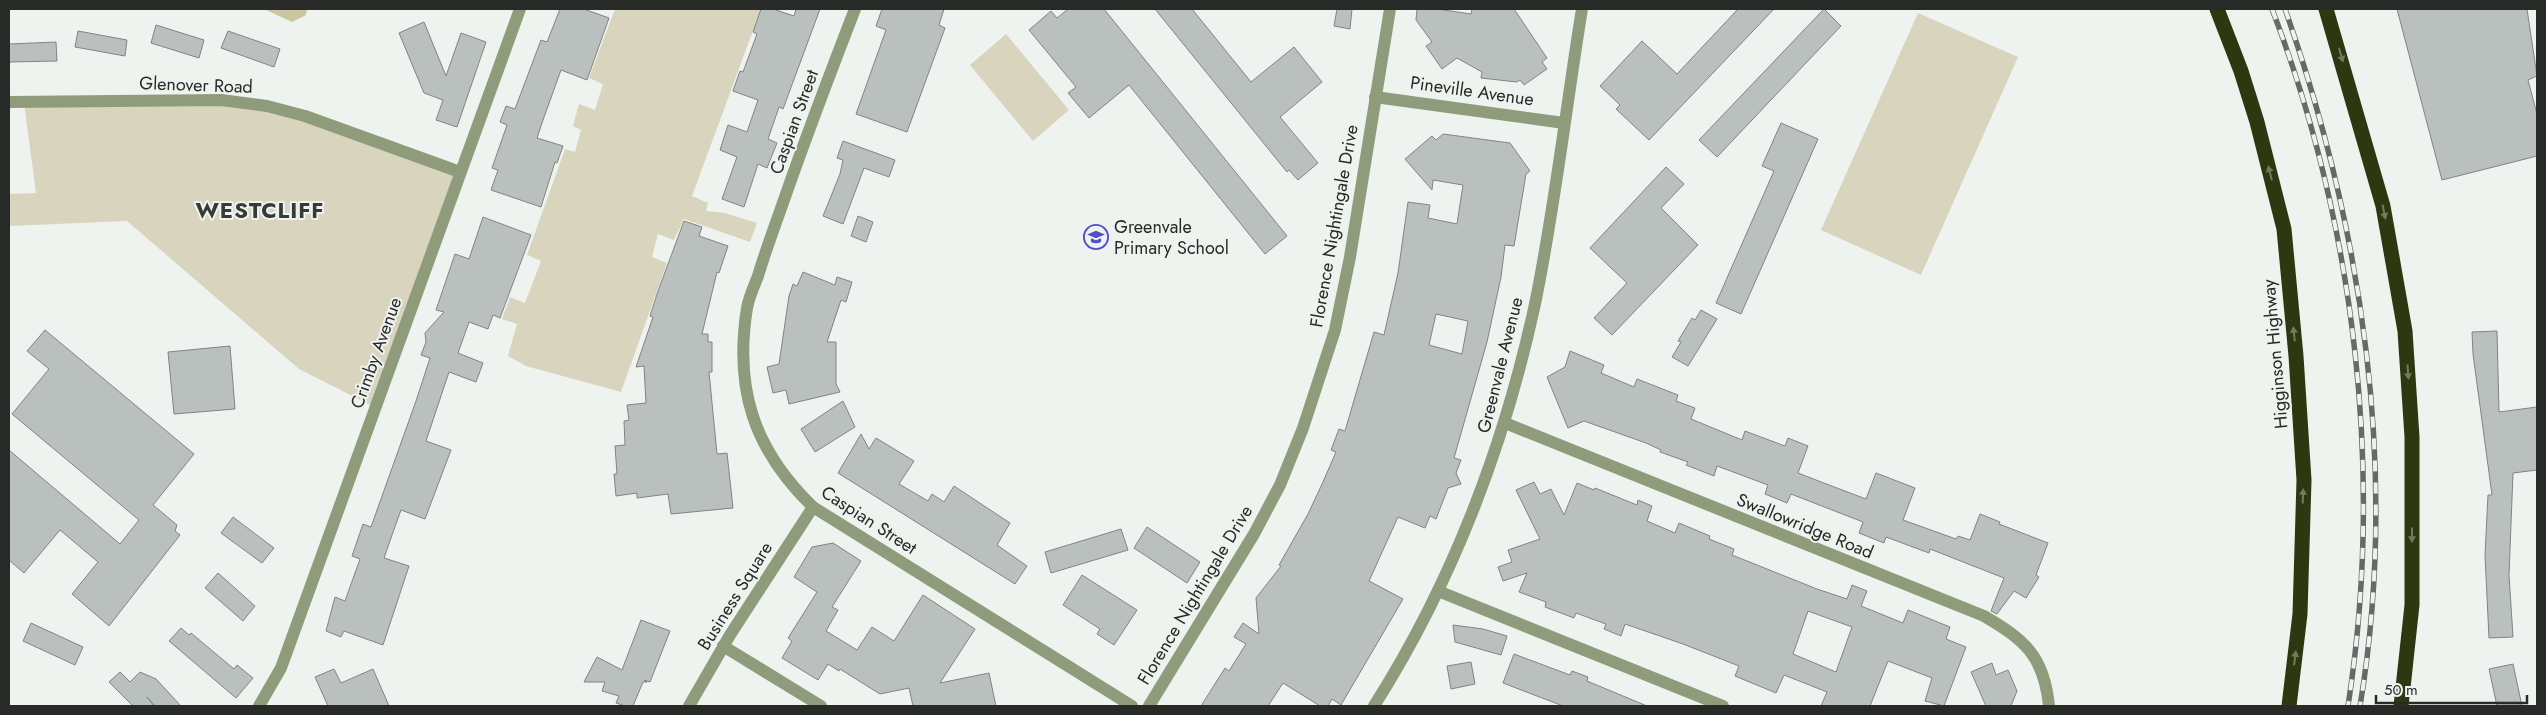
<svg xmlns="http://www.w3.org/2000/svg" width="2546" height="715" font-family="Jost,sans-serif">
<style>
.green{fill:#d8d4be}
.forest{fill:#cbc5a1}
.building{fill:#bac0be;stroke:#7f8583;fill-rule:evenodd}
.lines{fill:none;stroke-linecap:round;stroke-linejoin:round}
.minor{stroke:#8f9c7b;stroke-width:12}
.highway{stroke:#2c3910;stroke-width:15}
.rail-casing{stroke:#676967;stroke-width:5.5}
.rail{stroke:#eff3ef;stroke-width:4;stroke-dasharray:11;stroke-linecap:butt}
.oneway{fill:#707a5e}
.labels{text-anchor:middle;stroke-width:4;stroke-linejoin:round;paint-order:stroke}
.street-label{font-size:18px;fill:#282a28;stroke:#eff3ef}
.poi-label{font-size:18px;fill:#282a28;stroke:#eff3ef;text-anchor:start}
.district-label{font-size:22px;font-weight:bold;letter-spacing:1px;fill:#373a37;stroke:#eff3ef}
</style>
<rect width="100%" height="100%" fill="#eff3ef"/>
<g class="green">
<path d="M615,9H761L692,196L708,203L706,211L725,213L757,223L750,242L684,219L674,240L658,234L652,257L667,263L621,392L526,366L508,356L517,324L502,319L510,297L525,303L541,261L527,255L565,149L575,152L581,130L573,126L579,104L595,110L603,84L589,78Z"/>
<path d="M1918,13L2018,57L1921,275L1821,230Z"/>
<path d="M1006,34L1069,110L1033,141L970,65Z"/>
<path d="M175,102L267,107L461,173L374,407L299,369L127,221L9,226V194L36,193L24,103Z"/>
</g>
<path class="forest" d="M264,9H307L306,15L292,22Z"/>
<g class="building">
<path d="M560,9H584L609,18L587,80L561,70L543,120L537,138L563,146L557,163L555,162L541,207L491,190L498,170L492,168L507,125L500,122L506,106L515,109L541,40L547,42Z"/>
<path d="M761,9H773L794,16L796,9H820L783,109L779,107L768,139L777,143L767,168L758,164L744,207L722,199L737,157L720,150L728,125L747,132L758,100L733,91L740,71L743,72L757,34L753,32Z"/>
<path d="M882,9H944L939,25L945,28L907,132L856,114L886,30L876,26Z"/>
<path d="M1068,9H1104L1287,236L1265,254L1129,85L1089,118L1068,93L1076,87L1029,30L1051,11L1057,18Z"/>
<path d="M1155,9H1192L1251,82L1294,47L1322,82L1280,117L1318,163L1298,180L1289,170L1287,172Z"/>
<path d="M1337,9H1352L1350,29L1334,26Z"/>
<path d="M1417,9H1437L1471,14L1472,9H1514L1547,58L1542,62L1547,69L1524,85L1520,80L1517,82L1481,78L1482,72L1457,58L1442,69L1426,46L1432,42L1416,20Z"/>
<path d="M1738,9H1774L1649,140L1616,109L1620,105L1600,86L1642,41L1677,74Z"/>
<path d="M1824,9L1841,26L1717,157L1699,140Z"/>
<path d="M2397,9H2527L2537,76L2528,80L2537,114V156L2442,180Z"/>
<path d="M424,22L446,76L461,33L486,42L457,127L436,120L443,100L424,93L399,33Z"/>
<path d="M156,25L204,40L199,58L151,43Z"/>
<path d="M78,31L127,40L125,56L75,47Z"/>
<path d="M228,31L280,49L274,67L221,48Z"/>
<path d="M56,42L57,61L9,62V44Z"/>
<path d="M1781,123L1818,139L1741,314L1716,303L1774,171L1762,166Z"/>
<path d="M1443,134L1510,143L1530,171L1526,174L1514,246L1505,245L1501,277L1487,342L1454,458L1461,460L1456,473L1461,484L1448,488L1436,519L1430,516L1425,528L1398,517L1369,581L1403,599L1341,705L1332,699L1328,706H1320L1283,683L1268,706H1201L1225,668L1229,671L1246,644L1234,637L1243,623L1259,634L1256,598L1281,566L1279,565L1308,514L1323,482L1336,452L1331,450L1339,429L1345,431L1374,332L1384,335L1398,273L1408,202L1430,205L1428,218L1457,224L1463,185L1433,180L1432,190L1405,159L1432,136L1436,140ZM1436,314L1468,321L1462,354L1429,345Z"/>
<path d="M843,141L895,160L889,177L864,168L843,224L823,216L840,174L843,160L837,158Z"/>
<path d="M1666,167L1684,184L1661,208L1698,245L1612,335L1594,318L1627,283L1590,248Z"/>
<path d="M858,216L873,222L866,242L851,236Z"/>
<path d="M483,217L531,235L500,318L493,315L488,329L469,322L458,353L483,363L476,382L449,372L426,441L451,450L425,519L401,510L392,535L384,558L409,566L383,645L344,631L341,637L326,631L335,597L345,601L360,559L352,556L363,524L371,527L416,401L430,358L421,355L426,342L425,333L444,312L436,310L455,254L469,259Z"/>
<path d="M684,221L702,227L699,236L728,246L719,273L717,272L702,334H708V342H712V372H709L717,454L727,453L733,508L671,514L668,494L637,498V493L616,496L614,474H617L615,446L625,445L624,421L629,420L627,405L646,403L644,366L636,367L653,317L650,316L658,291Z"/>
<path d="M803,272L835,285L837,277L852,282L846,302L841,300L827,342H836V384L840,392L789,404L786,390L773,393L767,367L779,364L789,296L793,284L797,286Z"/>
<path d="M1701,310L1717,319L1688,366L1672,357L1681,342L1678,341L1692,318L1695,320Z"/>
<path d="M45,330L194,454L153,505L177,525L175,531L180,535L109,626L72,594L98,562L60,530L24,573L9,560V450L120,544L139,520L12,414L49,369L27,351Z"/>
<path d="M2497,331L2499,412L2537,407V470L2513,473L2509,575L2513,637L2489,638L2485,555L2488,495H2492L2473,354L2472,332Z"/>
<path d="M230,346L235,409L174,414L168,352Z"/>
<path d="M1570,351L1604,365L1601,373L1634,387L1637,379L1678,395L1676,401L1695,408L1691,419L1742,440L1745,431L1785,446L1788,438L1808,446L1798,473L1829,485L1866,499L1876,473L1915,488L1903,520L1956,539L1958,536L1970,540L1980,514L2000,522L1999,524L2048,543L2036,575L2039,577L2026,598L2014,591L1997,614L1991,611L2004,578L1930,549L1929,553L1886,537L1884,543L1859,533L1863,522L1791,494L1787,503L1765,494L1768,485L1717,466L1714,476L1686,465L1688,462L1660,452L1661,450L1646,443L1584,421L1568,428L1547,377L1565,367Z"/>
<path d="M843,401L855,427L815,452L801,429Z"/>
<path d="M861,434L869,449L876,438L914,461L899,484L928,501L932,494L944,502L954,486L1010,523L997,545L1027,566L1015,584L838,473Z"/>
<path d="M1534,482L1540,494L1551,489L1564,515L1577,483L1594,490L1595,488L1637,505L1638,500L1652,506L1647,521L1675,533L1679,523L1710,536L1709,539L1734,549L1732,555L1817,589L1847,599L1852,585L1867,591L1861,606L1903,623L1908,610L1950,627L1946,639L1966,647L1944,706L1925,701L1932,678L1888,661L1870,706H1821L1827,692L1784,675L1776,693L1735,676L1739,666L1683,644L1625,624L1621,636L1604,629L1606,624L1576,613L1574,618L1545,607L1546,602L1519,592L1527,573L1503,581L1498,567L1512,562L1508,550L1540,539L1516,490ZM1808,611L1852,627L1836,672L1793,654Z"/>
<path d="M233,517L274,548L262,563L221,533Z"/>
<path d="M1147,527L1200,562L1187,583L1134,548Z"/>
<path d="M1121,529L1128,550L1051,573L1045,552Z"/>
<path d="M833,543L861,561L832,607L838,610L826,631L857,650L872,627L894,641L923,595L975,629L940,683L989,673L996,706H913L909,688L880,694L840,669L839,671L828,664L818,680L782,658L792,641L788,638L817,592L794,577L812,547Z"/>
<path d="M218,573L255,606L243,621L205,588Z"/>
<path d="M1082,575L1137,610L1114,645L1097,634L1100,629L1063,605Z"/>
<path d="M641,620L670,631L650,682L644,680L647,682H643L633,706H625L616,703L619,696L602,691L605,682H584L597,657L622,670Z"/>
<path d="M31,623L83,647L75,665L23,641Z"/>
<path d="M1453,625L1483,629L1507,636L1501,655L1455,642Z"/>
<path d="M181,628L189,635L191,633L234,669L237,665L253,678L236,698L169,641Z"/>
<path d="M1514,654L1570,675L1572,671L1588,677L1587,681L1647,706H1563L1503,683Z"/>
<path d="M1471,662L1475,684L1451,689L1447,666Z"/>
<path d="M1992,663L1996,675L2008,670L2017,691L2011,706H1986L1971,672Z"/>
<path d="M2513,664L2522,706H2497L2489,669Z"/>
<path d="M334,669L341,683L373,669L389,706H328L315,677Z"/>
<path d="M120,672L130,682L140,672L156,679L181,706H155L147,697L154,706H133L109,682Z"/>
</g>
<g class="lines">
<g class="minor">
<path d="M855,9C831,71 807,134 785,197C776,223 766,249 758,276C754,286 749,297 747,308C734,389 754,450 813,507L1132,706"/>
<path d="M1375,97L1564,123"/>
<path d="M9,102L221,100L267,106L305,116L460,172"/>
<path d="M1505,423L1984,616C2025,640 2044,656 2049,706"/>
<path d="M1438,591L1723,706"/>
<path d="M723,646L821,706"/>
<path d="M259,706L281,668L520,9"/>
<path d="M689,706L730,635L813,507"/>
<path d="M1149,706L1254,534L1280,485L1303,428L1335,330L1350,257L1390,9"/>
<path d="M1374,706C1452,583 1504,447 1535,304C1555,207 1566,107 1582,9"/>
</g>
<g class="highway">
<path d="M2217,9L2241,71L2257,122L2284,229L2296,356L2304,480L2300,614L2289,706"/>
<path d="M2326,9L2383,206L2405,331L2412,437V605L2401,706"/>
</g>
<defs>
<g id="rail">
<path d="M2272,9C2356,228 2384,474 2348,706"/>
<path d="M2285,9C2363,231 2399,472 2360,706"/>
</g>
</defs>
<use href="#rail" class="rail-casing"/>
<use href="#rail" class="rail"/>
</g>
<defs><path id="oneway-solid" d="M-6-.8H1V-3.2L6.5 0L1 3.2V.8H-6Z" transform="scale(1.25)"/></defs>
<g class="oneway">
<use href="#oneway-solid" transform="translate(2341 55) rotate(74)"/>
<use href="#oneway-solid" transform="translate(2270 173) rotate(-104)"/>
<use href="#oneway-solid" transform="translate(2384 212) rotate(79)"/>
<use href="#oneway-solid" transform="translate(2294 334) rotate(-96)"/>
<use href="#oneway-solid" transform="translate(2408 372) rotate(86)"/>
<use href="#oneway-solid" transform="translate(2303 496) rotate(-88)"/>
<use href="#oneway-solid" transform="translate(2412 535) rotate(90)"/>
<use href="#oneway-solid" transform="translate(2295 658) rotate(-83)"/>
</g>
<defs>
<symbol id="school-ring" viewBox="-11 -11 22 22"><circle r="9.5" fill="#eff3ef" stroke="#5150c6" stroke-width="1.5"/><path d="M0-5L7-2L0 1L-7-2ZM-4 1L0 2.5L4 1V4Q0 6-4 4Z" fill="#5150c6"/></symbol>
</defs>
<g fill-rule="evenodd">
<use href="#school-ring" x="1082" y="223" width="28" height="28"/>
</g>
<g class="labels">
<g class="street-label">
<text transform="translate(196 85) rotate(2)" y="6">Glenover Road</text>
<text transform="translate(1472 91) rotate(8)" y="6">Pineville Avenue</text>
<text transform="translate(794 122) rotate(-70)" y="6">Caspian Street</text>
<text transform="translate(1334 226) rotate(-80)" y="6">Florence Nightingale Drive</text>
<text transform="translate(376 353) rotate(-70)" y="6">Crimby Avenue</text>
<text transform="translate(2275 354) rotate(-95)" y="6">Higginson Highway</text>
<text transform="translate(1500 365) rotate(-76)" y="6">Greenvale Avenue</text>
<text transform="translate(869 520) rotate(33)" y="6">Caspian Street</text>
<text transform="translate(1805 526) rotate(22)" y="6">Swallowridge Road</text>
<text transform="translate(1195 595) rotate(-59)" y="6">Florence Nightingale Drive</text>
<text transform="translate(735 596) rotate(-58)" y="6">Business Square</text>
</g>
<g class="poi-label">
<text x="1114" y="233">Greenvale<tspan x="1114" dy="21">Primary School</tspan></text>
</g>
<g class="district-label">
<text x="260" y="218">WESTCLIFF</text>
</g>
</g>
<rect width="2546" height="715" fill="none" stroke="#282a28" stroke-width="20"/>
<path d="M2376 695v8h151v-8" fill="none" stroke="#282a28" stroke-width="2.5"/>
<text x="2384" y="695" font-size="15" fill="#282a28" stroke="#eff3ef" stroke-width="4" paint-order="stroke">50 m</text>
</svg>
